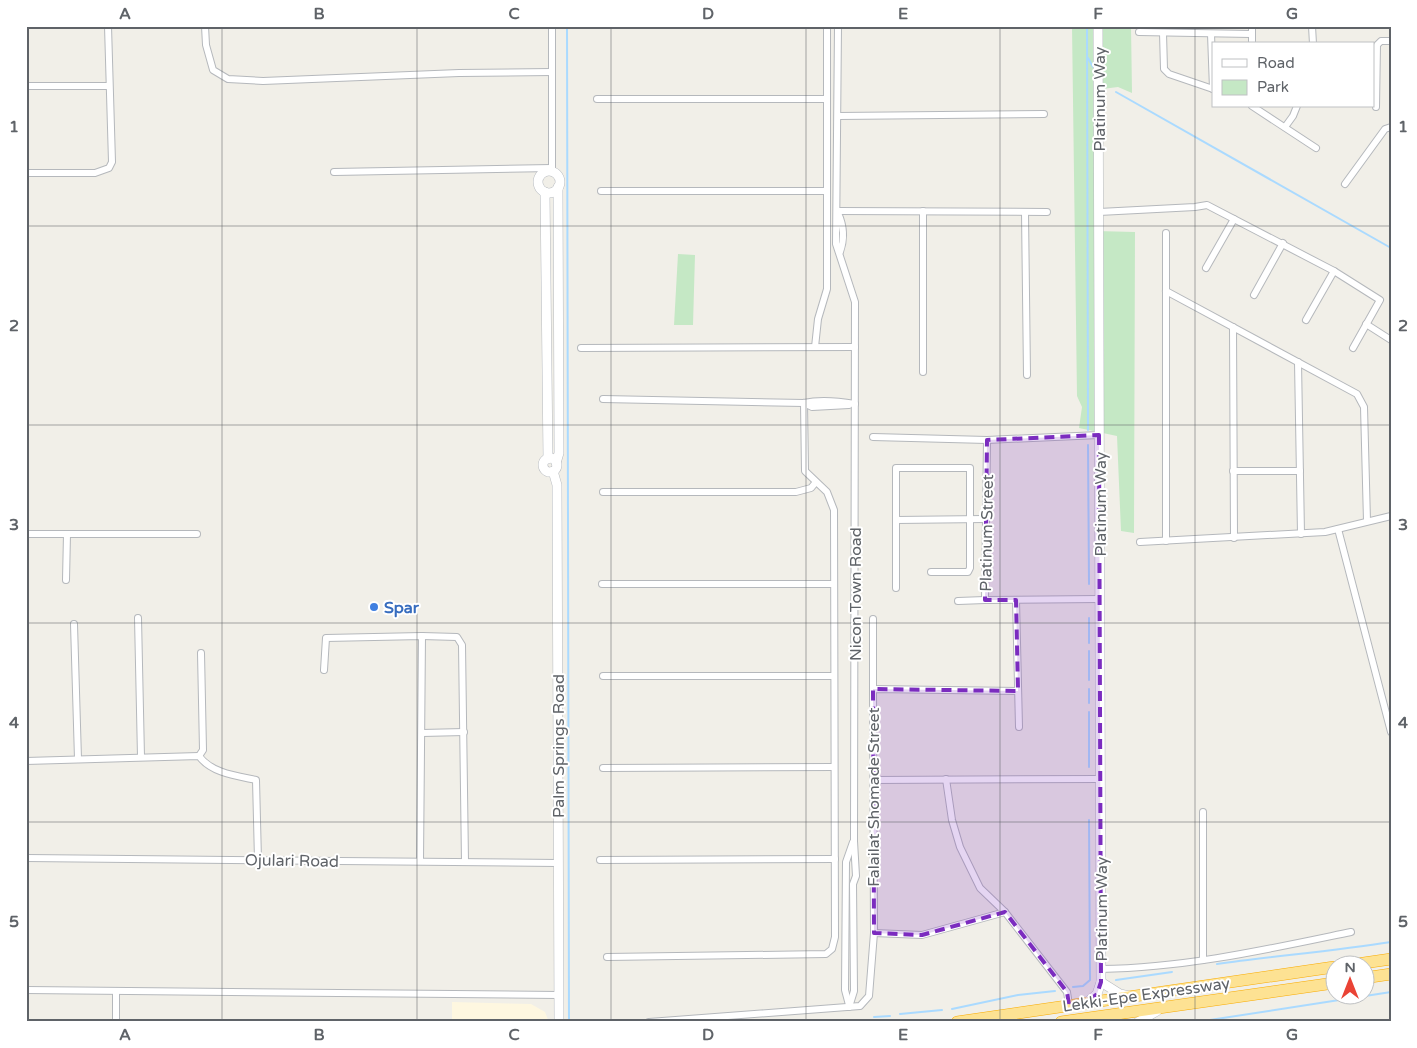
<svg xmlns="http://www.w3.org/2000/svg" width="1417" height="1048" font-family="'Varela Round',sans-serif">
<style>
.commercial{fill:#fef7e0}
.green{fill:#c5e8c5}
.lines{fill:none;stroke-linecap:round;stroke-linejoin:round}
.stream{stroke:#aadaff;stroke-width:2}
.street-casing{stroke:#b5b8bc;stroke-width:8}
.secondary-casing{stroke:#b6babf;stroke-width:10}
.highway-casing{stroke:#f9ab00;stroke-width:12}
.street{stroke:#fff;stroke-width:6}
.secondary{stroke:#fff;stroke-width:9}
.highway{stroke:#fde293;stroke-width:11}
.marked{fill:#7b2cbf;fill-opacity:0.2;stroke:#7b2cbf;stroke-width:4;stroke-dasharray:10 6;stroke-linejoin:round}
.grid{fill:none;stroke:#5f6368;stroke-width:1;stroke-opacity:0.55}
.shop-dot{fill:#3f7fe0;stroke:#fff;stroke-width:2}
.labels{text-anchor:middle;stroke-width:4;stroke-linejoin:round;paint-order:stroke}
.street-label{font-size:16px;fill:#5f6368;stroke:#fff}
.shop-label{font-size:16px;font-weight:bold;fill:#366cbe;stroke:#fff;text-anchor:start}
.neatline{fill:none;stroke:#5f6368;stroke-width:2}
.grid-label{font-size:16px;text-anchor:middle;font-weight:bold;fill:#5f6368}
</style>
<rect width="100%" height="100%" fill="#f1efe8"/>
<path class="commercial" d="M452,1002L531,1004L545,1012L549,1022H452Z"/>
<g class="green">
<path d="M1072,26H1131L1132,93L1118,87L1094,90L1096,231L1135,232L1134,533L1121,531L1117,436L1079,428L1082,407L1077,396Z"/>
<path d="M678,254L695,255L693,325H674Z"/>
</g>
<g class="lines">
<g class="stream">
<path d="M567,26L569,1022"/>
<path d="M1087,26L1088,430"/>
<path d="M1088,58L1093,67"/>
<path d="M1116,92L1391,248"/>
<path d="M1088,445L1089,584"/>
<path d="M1089,618V643"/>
<path d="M1089,651V680"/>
<path d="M1089,689V703"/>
<path d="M1089,712V767"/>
<path d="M1217,964C1275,956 1333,951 1391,942"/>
<path d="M1116,980L1172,972"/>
<path d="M1073,987L1083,986L1090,980L1089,820"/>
<path d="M952,1009L1018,995L1055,991"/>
<path d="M900,1014L942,1010"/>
<path d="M874,1017L890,1016"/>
<path d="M1197,1022L1391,992"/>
</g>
<defs>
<g id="street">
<path d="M205,26L206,45L213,70L228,79L263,81L459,73L552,72"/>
<path d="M552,26V170"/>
<path d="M838,26L836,244L855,302L854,841L856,876L853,884L854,991L849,1007"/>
<path d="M1252,26V44"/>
<path d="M1312,26L1313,44"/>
<path d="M1139,32L1251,34"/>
<path d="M1163,33L1164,69L1169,74L1213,89"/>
<path d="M1211,34L1213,89"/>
<path d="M26,86H109"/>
<path d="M597,99H827"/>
<path d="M1252,106L1316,148"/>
<path d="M1376,107L1377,45L1381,41H1391"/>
<path d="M838,116L1044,114"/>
<path d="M1285,127L1293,116L1297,106"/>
<path d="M334,172L552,168"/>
<path d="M26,173H95L109,168L112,162L108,26"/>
<path d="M1345,184L1385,129L1391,127"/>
<path d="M601,191H827"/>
<path d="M838,211L1047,212"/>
<path d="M923,211V372"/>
<path d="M1025,212L1027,375"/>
<path d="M1099,212L1195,207L1207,205L1334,271L1380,300L1353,348"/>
<path d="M838,213C844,226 845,238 840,252"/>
<path d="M1166,233V541"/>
<path d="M1206,268L1234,219"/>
<path d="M1166,291L1357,394L1364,407L1367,521"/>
<path d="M1254,295L1283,243"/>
<path d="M1306,320L1334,271"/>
<path d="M1366,324L1391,340"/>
<path d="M1233,327L1234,538"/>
<path d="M815,347L818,319L827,289V26"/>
<path d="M581,348L855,347"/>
<path d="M1298,362L1301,534"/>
<path d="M603,399L804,403C821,399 838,401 855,404"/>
<path d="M804,403L812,407L849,405"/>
<path d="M873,437L987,440L1099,435"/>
<path d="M987,440L985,600L1100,599"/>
<path d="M1233,471H1300"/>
<path d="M603,492H796L811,488L816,482"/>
<path d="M896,520L985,519"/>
<path d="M1338,529L1391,732"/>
<path d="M26,534H197"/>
<path d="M1140,542L1325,532L1391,516"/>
<path d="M66,580L67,534"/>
<path d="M602,584H834"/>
<path d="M896,588V468H970V568L968,572H931"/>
<path d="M1016,600L1019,727"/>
<path d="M958,601L985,600"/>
<path d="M138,618L141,757"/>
<path d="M74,624L78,759"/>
<path d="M422,636L457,637L462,645L465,862"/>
<path d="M324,670L326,638L422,636L420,861"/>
<path d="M603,676H834"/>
<path d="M873,689V619"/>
<path d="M422,733L464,732"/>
<path d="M199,756L203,750L201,653"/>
<path d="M26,761L199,756C211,773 237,776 256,780L258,860"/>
<path d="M603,768L834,767"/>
<path d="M946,779L952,820L960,847L980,888L1005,912L1067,992L1069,1005"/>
<path d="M874,780L1100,779"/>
<path d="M26,858L558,863"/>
<path d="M600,860L835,859"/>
<path d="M874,933L922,935L1005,912"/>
<path d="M607,957L826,954L832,949L835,937L834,510L827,492L805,471L804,403"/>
<path d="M1203,960V812"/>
<path d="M1101,969C1185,968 1269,949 1351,932"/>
<path d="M26,990L559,995"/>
<path d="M849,1005L845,990L846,862L853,842"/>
<path d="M116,1022V991"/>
<path d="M649,1022L860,1006L869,996L874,933L873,689L1018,691"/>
</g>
<g id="secondary">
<circle cx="549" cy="182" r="11"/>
<path d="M545,192L548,459"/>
<circle cx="550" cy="465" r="7"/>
<path d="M556,463L559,453L558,187"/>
<path d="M553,471L557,485L559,1022"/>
<path d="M1101,982L1120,994L1129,996"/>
<path d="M1086,1003L1097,994L1101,982L1098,26"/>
<path d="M1138,1022L1157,1011"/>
</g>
<g id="highway">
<path d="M1343,966L1391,959"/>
<path d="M1364,978L1391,974"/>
<path d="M957,1022L1334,967"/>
<path d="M1061,1022L1334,983"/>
</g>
</defs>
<use href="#street" class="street-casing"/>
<use href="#secondary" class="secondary-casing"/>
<use href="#highway" class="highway-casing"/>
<use href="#street" class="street"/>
<use href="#secondary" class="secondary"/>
<use href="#highway" class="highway"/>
</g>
<path class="marked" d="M1099,435L1101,982L1097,994L1086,1003L1069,1005L1067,992L1005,912L922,935L874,933L873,689L1018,691L1016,600H985L987,440Z"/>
<path class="grid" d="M222,26V1022M417,26V1022M611,26V1022M806,26V1022M1000,26V1022M1195,26V1022M26,226H1391M26,425H1391M26,623H1391M26,822H1391"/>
<circle class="shop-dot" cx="374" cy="607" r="5"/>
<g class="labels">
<g class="street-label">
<text transform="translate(1099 99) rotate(-90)" y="6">Platinum Way</text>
<text transform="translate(1100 504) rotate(-90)" y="6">Platinum Way</text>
<text transform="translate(986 533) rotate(-89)" y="6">Platinum Street</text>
<text transform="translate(855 594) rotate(-90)" y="6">Nicon Town Road</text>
<text transform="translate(558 746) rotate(-90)" y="6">Palm Springs Road</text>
<text transform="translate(873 797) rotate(-90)" y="6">Falailat Shomade Street</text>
<text transform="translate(292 860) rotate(1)" y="6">Ojulari Road</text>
<text transform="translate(1101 909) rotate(-90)" y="6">Platinum Way</text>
<text transform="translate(1146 994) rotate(-8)" y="6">Lekki-Epe Expressway</text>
</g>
<g class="shop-label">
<text x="384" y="613">Spar</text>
</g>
</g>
<rect width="1417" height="1048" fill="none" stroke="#ffffff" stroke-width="55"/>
<rect x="1212" y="42" width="162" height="65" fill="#ffffff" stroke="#bfc1c3"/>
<rect x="1222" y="59" width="25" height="8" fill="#ffffff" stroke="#bfc1c3"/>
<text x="1257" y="68" font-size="15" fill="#5f6368">Road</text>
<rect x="1222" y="80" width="25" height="15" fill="#c5e8c5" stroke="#bfc1c3"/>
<text x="1257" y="92" font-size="15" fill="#5f6368">Park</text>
<g transform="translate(1350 980)"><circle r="24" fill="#ffffff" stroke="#bfc1c3"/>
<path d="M0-4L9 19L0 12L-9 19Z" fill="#ea4335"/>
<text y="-8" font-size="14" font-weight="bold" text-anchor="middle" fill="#5f6368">N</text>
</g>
<rect x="28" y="28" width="1362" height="992" class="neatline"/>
<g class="grid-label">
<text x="125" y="19">A</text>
<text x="319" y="19">B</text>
<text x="514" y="19">C</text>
<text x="708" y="19">D</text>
<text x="903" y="19">E</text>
<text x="1098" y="19">F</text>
<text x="1292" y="19">G</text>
<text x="14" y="132">1</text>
<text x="1403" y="132">1</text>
<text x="14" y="331">2</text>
<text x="1403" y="331">2</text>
<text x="14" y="530">3</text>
<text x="1403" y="530">3</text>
<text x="14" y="728">4</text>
<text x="1403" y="728">4</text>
<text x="14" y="927">5</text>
<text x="1403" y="927">5</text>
<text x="125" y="1040">A</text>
<text x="319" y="1040">B</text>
<text x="514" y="1040">C</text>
<text x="708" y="1040">D</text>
<text x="903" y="1040">E</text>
<text x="1098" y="1040">F</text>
<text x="1292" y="1040">G</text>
</g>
</svg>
